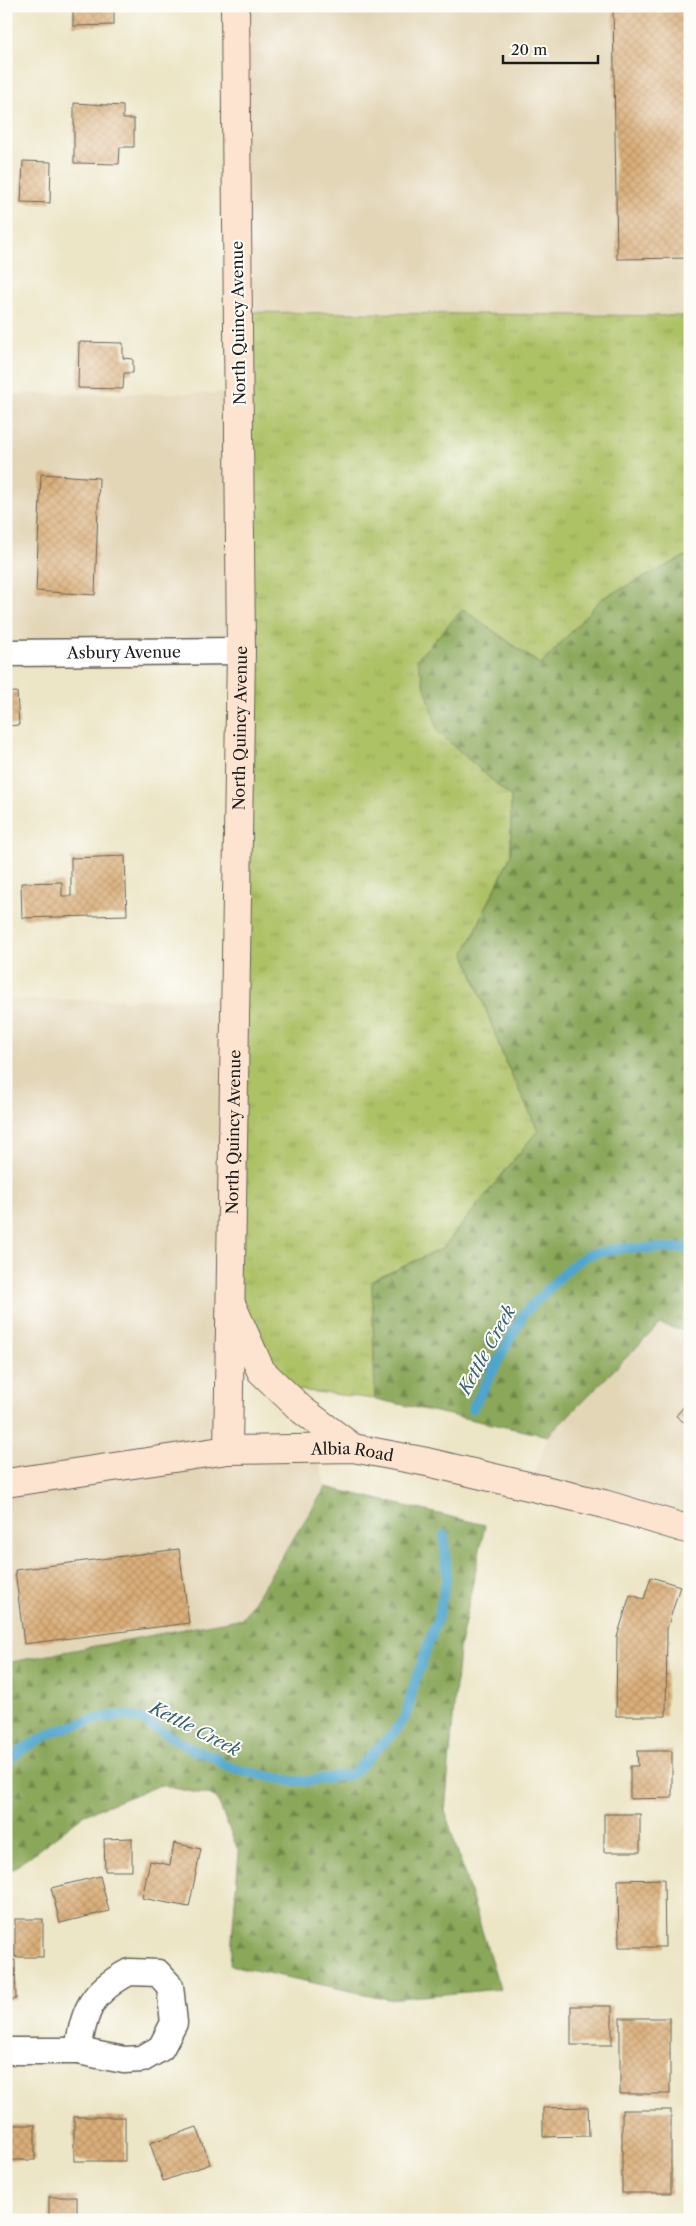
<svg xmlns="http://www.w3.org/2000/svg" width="696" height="2226" font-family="'Libre Caslon Text',serif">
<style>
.built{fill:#e3d6b7}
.grass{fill:url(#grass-tufts);stroke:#646e40}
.forest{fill:url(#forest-firs);stroke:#53623b}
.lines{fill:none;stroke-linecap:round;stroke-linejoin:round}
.stream{stroke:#4fa5cc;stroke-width:10}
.building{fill:url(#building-cross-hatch)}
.street-casing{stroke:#656258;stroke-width:29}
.secondary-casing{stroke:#656258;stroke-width:30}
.street{stroke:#fff;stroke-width:26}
.secondary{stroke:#fde4d0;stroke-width:28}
.labels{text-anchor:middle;stroke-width:4;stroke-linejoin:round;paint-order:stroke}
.street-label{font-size:16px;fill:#1c1c1c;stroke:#fdfcf7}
.water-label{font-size:18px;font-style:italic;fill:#366074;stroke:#fdfcf7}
</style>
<defs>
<pattern id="grass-tufts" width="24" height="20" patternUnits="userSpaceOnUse" patternTransform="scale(1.25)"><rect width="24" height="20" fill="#adc165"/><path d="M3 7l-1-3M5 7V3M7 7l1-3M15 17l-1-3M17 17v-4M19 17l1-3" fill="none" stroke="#94a557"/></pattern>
<pattern id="forest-firs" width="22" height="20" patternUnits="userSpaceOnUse" patternTransform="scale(1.25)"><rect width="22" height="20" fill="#8aa75a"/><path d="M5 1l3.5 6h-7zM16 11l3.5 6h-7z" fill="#70874a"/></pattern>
<pattern id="building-cross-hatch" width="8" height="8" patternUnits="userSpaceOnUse" patternTransform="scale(1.25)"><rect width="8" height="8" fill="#daae79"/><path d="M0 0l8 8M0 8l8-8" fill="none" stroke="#ba9568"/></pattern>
</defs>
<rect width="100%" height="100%" fill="#fdfcf7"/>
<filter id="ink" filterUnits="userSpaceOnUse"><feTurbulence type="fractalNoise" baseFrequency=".02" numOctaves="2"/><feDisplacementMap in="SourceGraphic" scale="10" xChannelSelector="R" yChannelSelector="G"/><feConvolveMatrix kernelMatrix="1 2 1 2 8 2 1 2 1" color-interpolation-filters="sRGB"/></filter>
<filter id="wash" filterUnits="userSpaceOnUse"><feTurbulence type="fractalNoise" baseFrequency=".0096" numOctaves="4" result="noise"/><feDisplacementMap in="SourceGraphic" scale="20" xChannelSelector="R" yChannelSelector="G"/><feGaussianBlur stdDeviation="1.12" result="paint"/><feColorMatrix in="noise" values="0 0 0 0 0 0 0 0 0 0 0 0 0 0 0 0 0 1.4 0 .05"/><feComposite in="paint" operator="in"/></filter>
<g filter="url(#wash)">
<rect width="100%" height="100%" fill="#ece5c6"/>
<g class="built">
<path d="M235,6H690V316L238,312Z"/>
<path d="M239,393L241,651L6,653V394Z"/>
<path d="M235,999L228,1449L315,1448L326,1487L244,1618L6,1663V1000Z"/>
<path d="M660,1324L690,1333V1530L530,1487L548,1436Z"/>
</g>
<path class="grass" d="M238,312L690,316V554L601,599L541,665L463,609L438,732L511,797V855L465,953L505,1061L538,1130L443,1248L372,1281L375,1399L298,1390L261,1371L230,1301Z"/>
<g class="forest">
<path d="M690,554V1333L660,1324L548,1436L375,1399L372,1281L443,1248L538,1130L505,1061L465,953L511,855V797L438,732L417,659L463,609L541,665L601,599Z"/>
<path d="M326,1487L485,1525L459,1650L445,1811L500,1989L388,1999L230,1965L239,1852L216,1797L160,1785L85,1814L13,1869H6V1663L243,1618Z"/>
</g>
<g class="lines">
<g class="stream">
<path d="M472,1409L524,1313L570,1267L587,1255L622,1248H690"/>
<path d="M6,1762L23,1749L55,1731L99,1718L123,1715L141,1719L195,1751L214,1756L222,1764L243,1771L292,1781H308L352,1774L393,1733L406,1716L413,1687L439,1614L447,1576L444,1535"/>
</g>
</g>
<g id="blocks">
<g class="building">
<path d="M73,6H114V25L73,26Z"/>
<path d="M613,6H690V258L617,259Z"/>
<path d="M74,103L123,106V119H134V147H120L119,164L74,163Z"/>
<path d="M23,161L51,162L50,203L21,202Z"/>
<path d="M79,342L123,343V358L133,359V373H124L123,389L78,388Z"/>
<path d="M41,474L99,478L95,595L36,591Z"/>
<path d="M17,692L19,725L6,726V693Z"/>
<path d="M125,856L127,915L22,918L21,883L62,882V896H71V858Z"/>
<path d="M690,1399V1427L676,1416Z"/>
<path d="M179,1549L189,1623L24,1644L15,1570Z"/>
<path d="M651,1577L680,1586L667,1629L666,1716H616L617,1637L630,1595L644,1599Z"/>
<path d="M637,1751H672V1798L630,1799V1766H638Z"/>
<rect x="604" y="1814" width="36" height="38"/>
<path d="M132,1838V1871H105L104,1839Z"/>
<path d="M174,1843L201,1849L189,1907L142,1898L150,1861L170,1865Z"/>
<path d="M100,1876L109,1911L60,1923L51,1888Z"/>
<path d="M664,1879L665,1947H619L618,1880Z"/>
<rect x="15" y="1919" width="28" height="38"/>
<path d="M6,1960H15L16,1999L6,2000Z"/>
<rect x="571" y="2006" width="41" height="39"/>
<rect x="620" y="2018" width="50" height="76"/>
<path d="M588,2107L589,2136L543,2137V2108Z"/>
<rect x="622" y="2110" width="49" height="83"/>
<rect x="74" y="2117" width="51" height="44"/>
<rect x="6" y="2125" width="29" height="35"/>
<path d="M197,2127L210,2164L163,2181L150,2143Z"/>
<rect x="49" y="2197" width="28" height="23"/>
</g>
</g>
</g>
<g filter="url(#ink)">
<use href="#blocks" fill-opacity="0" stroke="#656258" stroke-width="1"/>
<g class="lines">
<defs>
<g id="street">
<path id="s1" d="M6,653L241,651"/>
<path d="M129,1972L158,1973L170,1986L174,2023L161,2048L142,2059L124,2060L78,2051C84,2010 91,1992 129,1972Z"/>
<path d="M6,2051H78"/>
</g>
<g id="secondary">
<path d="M233,1308L261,1371L302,1410L353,1448"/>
<path id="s2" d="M228,1450L241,651L235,6"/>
<path id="s3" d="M6,1483L228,1450L353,1448L427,1462L604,1504L690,1530"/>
</g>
</defs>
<use href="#street" class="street-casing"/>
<use href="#secondary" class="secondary-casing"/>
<use href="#street" class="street"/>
<use href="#secondary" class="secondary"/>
</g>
</g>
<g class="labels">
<g class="street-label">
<text transform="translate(238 323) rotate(-91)" y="6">North Quincy Avenue</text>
<text dy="6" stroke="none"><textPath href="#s1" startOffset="118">Asbury Avenue</textPath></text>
<text dy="6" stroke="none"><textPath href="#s2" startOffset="722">North Quincy Avenue</textPath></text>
<text dy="6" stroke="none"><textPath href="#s2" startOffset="318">North Quincy Avenue</textPath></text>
<text dy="6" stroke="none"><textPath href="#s3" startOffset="349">Albia Road</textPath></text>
</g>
<g class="water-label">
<text transform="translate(487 1350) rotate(-61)" y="6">Kettle Creek</text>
<text transform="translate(195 1729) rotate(27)" y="6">Kettle Creek</text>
</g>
</g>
<rect width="696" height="2226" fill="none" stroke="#fdfcf7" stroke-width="25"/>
<path d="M503 55v8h95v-8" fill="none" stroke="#1c1c1c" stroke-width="2.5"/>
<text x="511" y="55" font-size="15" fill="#1c1c1c" stroke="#fdfcf7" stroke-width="4" paint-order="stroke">20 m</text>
</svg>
